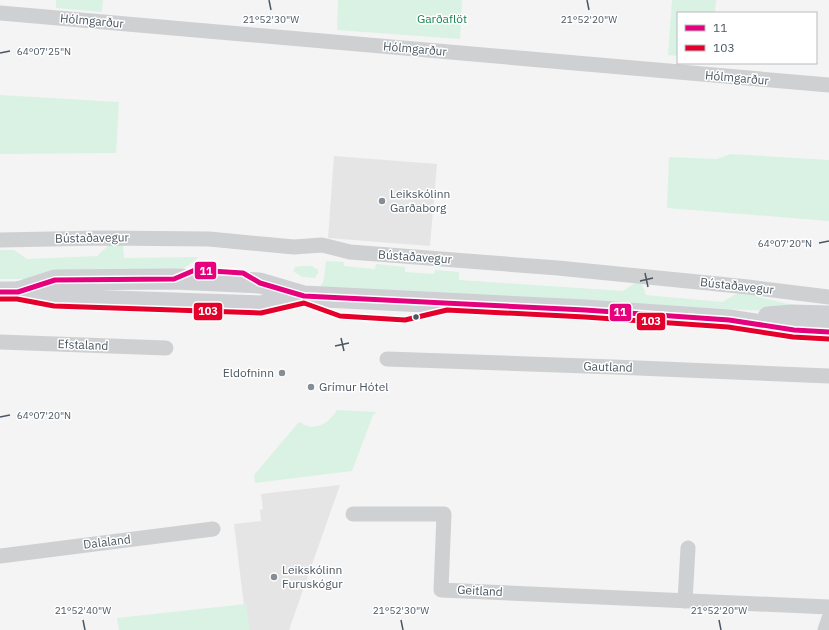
<svg xmlns="http://www.w3.org/2000/svg" width="829" height="630" font-family="'IBM Plex Sans',sans-serif">
<style>
.education{fill:#e6e5e6}
.green{fill:#d9f2e3}
.lines{fill:none;stroke-linecap:round;stroke-linejoin:round}
.minor{stroke:#ced0d2;stroke-width:15}
.secondary{stroke:#ced0d4;stroke-width:21}
.bus-1-casing{stroke:#fff;stroke-width:8}
.bus-2-casing{stroke:#fff;stroke-width:8}
.bus-1{stroke:#e5007d;stroke-width:5}
.bus-2{stroke:#e4002b;stroke-width:5}
.ticks{fill:none;stroke:#4a5661;stroke-width:1.5}
.poi-dot{fill:#868d94;stroke:#fff;stroke-width:1.5}
.bus-dot{fill:#4a5661;stroke:#fff;stroke-width:1.5}
.labels{text-anchor:middle;stroke-width:3;stroke-linejoin:round;paint-order:stroke}
.park-label{font-size:12px;fill:#17864f;stroke:#fff}
.street-label{font-size:12px;fill:#4a5661;stroke:#fff}
.poi-label{font-size:12px;fill:#4a5661;stroke:#fff;text-anchor:start}
.ticks-label{font-size:10px;text-anchor:middle;fill:#4a5661;stroke:#fff;stroke-width:3;stroke-linejoin:round;paint-order:stroke}
.line-badge{stroke:#fff;stroke-width:1.5}
.badge-label{font-size:11px;text-anchor:middle;font-weight:bold;fill:#fff}
</style>
<rect width="100%" height="100%" fill="#f4f4f4"/>
<g class="education">
<path d="M334,156L437,164L430,246L328,238Z"/>
<path d="M340,485L289,630H247L234,524L261,521L260,510L263,509L261,494Z"/>
</g>
<g class="green">
<path d="M56,0H103L102,12L56,8Z"/>
<path d="M338,0H462L460,39L337,30Z"/>
<path d="M672,0H716L715,13H678V56L668,55Z"/>
<path d="M0,95L119,102L116,153L0,154Z"/>
<path d="M731,154L829,160V221L667,208L669,157L717,159Z"/>
<path d="M109,245H123L124,258L199,257L183,269L26,279H0V250H14L27,259L97,256Z"/>
<path d="M326,261L344,262V266L375,269L376,264L405,267V272L434,274L435,270L459,272V280L623,291L635,283L642,284L646,295L722,302L740,292L829,314L500,298L321,287L324,279Z"/>
<path d="M301,266H312L318,270V273L315,278L302,277L293,271L295,267Z"/>
<path d="M337,410L376,412L373,415L352,471L255,483L254,475L299,422C314,432 328,425 337,410Z"/>
<path d="M246,604L250,630H119L117,618Z"/>
</g>
<g class="lines">
<g class="minor">
<path d="M0,13L829,85"/>
<path d="M0,240L102,238L209,239L294,247L322,245L350,252L558,268L748,287L829,297"/>
<path d="M0,342L166,348"/>
<path d="M387,359L614,367L829,376"/>
<path d="M353,514H444L441,590L829,607"/>
<path d="M0,556L213,529"/>
<path d="M685,601L688,548"/>
<path d="M825,630L829,618"/>
</g>
<g class="secondary">
<path d="M0,292H18L54,299L261,306L302,296"/>
<path d="M18,292L55,280L174,279L260,283L304,296L585,310L729,320L794,330L829,332"/>
<path d="M768,317L792,315L829,316"/>
</g>
<defs>
<path id="bus-1" d="M0,292H18L55,280L174,279L195,270L243,273L260,283L304,296L585,310L729,320L794,330L829,332"/>
<path id="bus-2" d="M0,299H17L54,306L261,313L304,303L340,316L405,320L447,310L585,317L728,327L793,337L829,339"/>
</defs>
<use href="#bus-1" class="bus-1-casing"/>
<use href="#bus-2" class="bus-2-casing"/>
<use href="#bus-1" class="bus-1"/>
<use href="#bus-2" class="bus-2"/>
</g>
<path class="ticks" d="M269,0L271,10M587,0L589,10M0,53L10,51M819,243L829,241M645,273L648,287M640,281L653,278M341,338L344,351M335,346L349,343M0,417L10,415M83,620L85,630M401,620L403,630M719,620L721,630"/>
<g class="poi-dot">
<circle cx="382" cy="201" r="4"/>
<circle cx="282" cy="373" r="4"/>
<circle cx="311" cy="387" r="4"/>
<circle cx="274" cy="577" r="4"/>
</g>
<circle class="bus-dot" cx="416" cy="317" r="3.5"/>
<g class="labels">
<g class="park-label">
<text x="442" y="23">Garðaflöt</text>
</g>
<g class="street-label">
<text transform="translate(92 21) rotate(5)" y="4">Hólmgarður</text>
<text transform="translate(415 49) rotate(5)" y="4">Hólmgarður</text>
<text transform="translate(737 78) rotate(5)" y="4">Hólmgarður</text>
<text transform="translate(92 238) rotate(-1)" y="4">Bústaðavegur</text>
<text transform="translate(415 257) rotate(4)" y="4">Bústaðavegur</text>
<text transform="translate(737 286) rotate(6)" y="4">Bústaðavegur</text>
<text transform="translate(83 345) rotate(2)" y="4">Efstaland</text>
<text transform="translate(608 367) rotate(2)" y="4">Gautland</text>
<text transform="translate(107 542) rotate(-7)" y="4">Dalaland</text>
<text transform="translate(480 591) rotate(3)" y="4">Geitland</text>
</g>
<g class="poi-label">
<text x="390" y="198">Leikskólinn<tspan x="390" dy="14">Garðaborg</tspan></text>
<text x="274" y="377" text-anchor="end">Eldofninn</text>
<text x="319" y="391">Grímur Hótel</text>
<text x="282" y="574">Leikskólinn<tspan x="282" dy="14">Furuskógur</tspan></text>
</g>
</g>
<g class="ticks-label">
<text x="271" y="23">21°52'30"W</text>
<text x="589" y="23">21°52'20"W</text>
<text x="44" y="55">64°07'25"N</text>
<text x="785" y="247">64°07'20"N</text>
<text x="44" y="419">64°07'20"N</text>
<text x="83" y="614">21°52'40"W</text>
<text x="401" y="614">21°52'30"W</text>
<text x="719" y="614">21°52'20"W</text>
</g>
<g class="line-badge">
<rect x="194" y="261" width="23" height="19" rx="4" fill="#e5007d"/>
<rect x="193" y="302" width="30" height="19" rx="4" fill="#e4002b"/>
<rect x="609" y="303" width="23" height="19" rx="4" fill="#e5007d"/>
<rect x="636" y="312" width="30" height="19" rx="4" fill="#e4002b"/>
</g>
<g class="badge-label">
<text x="206" y="275">11</text>
<text x="208" y="315">103</text>
<text x="620" y="316">11</text>
<text x="651" y="325">103</text>
</g>
<rect x="677" y="12" width="140" height="52" fill="#ffffff" stroke="#b7bbc0"/>
<rect x="685" y="25" width="20" height="6" fill="#e5007d" stroke="#b7bbc0"/>
<text x="713" y="32" font-size="12" fill="#4a5661">11</text>
<rect x="685" y="45" width="20" height="6" fill="#e4002b" stroke="#b7bbc0"/>
<text x="713" y="52" font-size="12" fill="#4a5661">103</text>
</svg>
